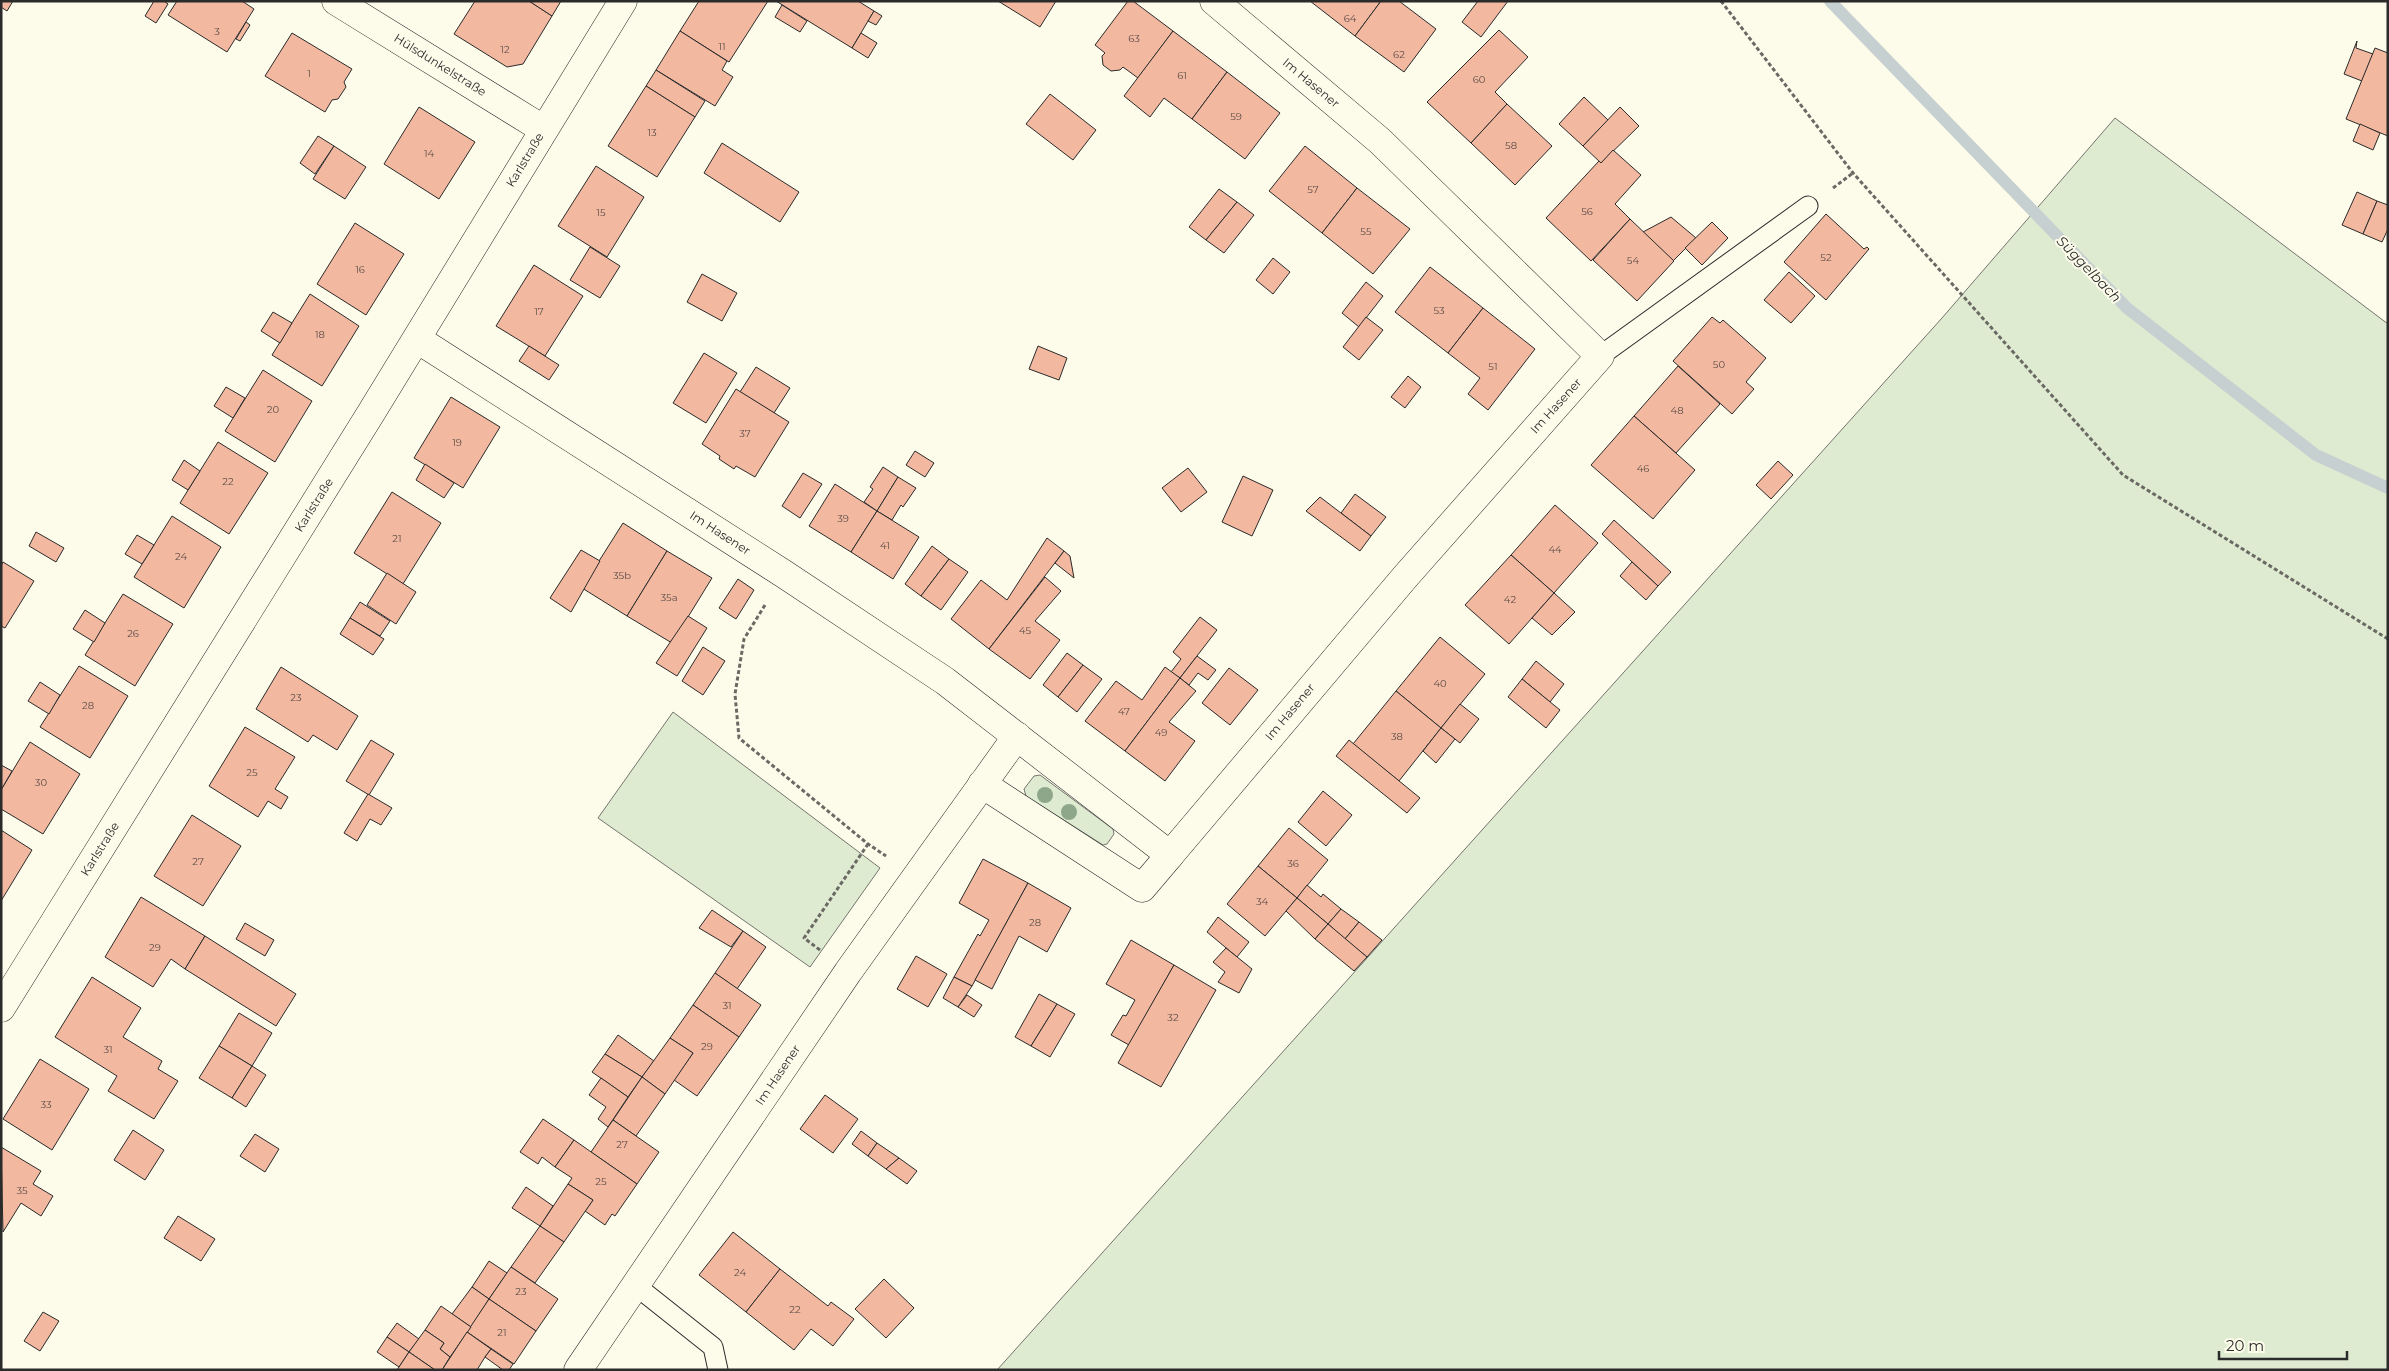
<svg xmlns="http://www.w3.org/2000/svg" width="2389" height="1371" font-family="Montserrat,sans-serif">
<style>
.green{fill:#deebd1;stroke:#74746e}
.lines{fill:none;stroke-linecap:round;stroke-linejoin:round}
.stream{stroke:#c7d0d0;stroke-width:12}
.building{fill:#f2b8a0;stroke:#2b2b2b}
.lane-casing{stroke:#2b2b2b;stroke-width:21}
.street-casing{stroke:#2b2b2b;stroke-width:29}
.path{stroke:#6a6964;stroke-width:3;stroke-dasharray:4 2.5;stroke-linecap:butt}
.lane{stroke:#fdfbea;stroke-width:19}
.street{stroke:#fdfbea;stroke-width:28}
.tree{fill:#8ea78a}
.labels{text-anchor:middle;stroke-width:4;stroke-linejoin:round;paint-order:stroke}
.number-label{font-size:10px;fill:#5d4e48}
.street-label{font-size:12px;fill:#2b2b2b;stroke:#fdfbea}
.water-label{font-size:14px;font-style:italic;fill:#2b2b2b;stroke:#fdfbea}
</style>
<rect width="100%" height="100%" fill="#fdfbea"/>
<g class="green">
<path d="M2115,118L2388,324V1370H997L1942,318Z"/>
<path d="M673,712L880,868L810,967L598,818Z"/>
<path d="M1040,775L1113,829L1114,834L1107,844L1103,845L1026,796L1024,789L1034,776Z"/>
</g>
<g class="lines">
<path class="stream" d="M1830,1L2127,308L2316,455L2388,488"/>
</g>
<g class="building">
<path d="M1,1H13L7,11L1,7Z"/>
<path d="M154,1H164L168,4L156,23L145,16Z"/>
<path d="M177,1H242L254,9L227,52L168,15Z"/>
<path d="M475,1H529L552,16L523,64L507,67L454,34Z"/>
<path d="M529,1H561L552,16Z"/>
<path d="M699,1H768L729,62L680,31Z"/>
<path d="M776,1H858L874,11L852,48Z"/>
<path d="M998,1H1056L1040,27Z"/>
<path d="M1128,1H1133L1173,31L1138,78L1123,67L1120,70L1111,71L1103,65L1102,56L1105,53L1095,45Z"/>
<path d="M1310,1H1381L1355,36Z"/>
<path d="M1381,1H1399L1436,29L1404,72L1355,36Z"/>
<path d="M1478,1H1508L1481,37L1462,22Z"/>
<path d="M782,5L807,21L800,32L775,17Z"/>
<path d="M874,11L882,16L876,25L868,21Z"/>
<path d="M246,22L250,25L240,41L236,39Z"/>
<path d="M1499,30L1528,57L1495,92L1507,104L1471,143L1427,102Z"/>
<path d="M680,31L727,61L722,70L733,77L715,106L656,70Z"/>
<path d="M1173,31L1227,72L1192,119L1164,98L1150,117L1124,96Z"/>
<path d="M292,33L352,69L344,82L346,87L338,99L332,100L325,112L265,76Z"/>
<path d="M861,33L877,43L868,58L852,48Z"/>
<path d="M2357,41L2356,48L2373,54L2362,81L2344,74Z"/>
<path d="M2375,48L2388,53V136L2346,119Z"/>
<path d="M656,70L705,101L695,117L646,86Z"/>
<path d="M1227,72L1280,113L1245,159L1192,119Z"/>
<path d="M646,86L695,117L657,177L608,146Z"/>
<path d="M1050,94L1096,130L1073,160L1026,124Z"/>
<path d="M1584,97L1608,120L1583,146L1559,124Z"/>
<path d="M1507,104L1552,146L1515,185L1471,143Z"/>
<path d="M419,107L475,142L439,199L384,164Z"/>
<path d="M1620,107L1639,126L1601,163L1583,146Z"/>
<path d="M2360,124L2380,133L2373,150L2353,141Z"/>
<path d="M318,136L334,146L315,174L300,163Z"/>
<path d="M722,143L799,192L780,222L704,173Z"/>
<path d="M334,146L366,167L345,199L313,179Z"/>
<path d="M1305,146L1357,188L1322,233L1269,191Z"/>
<path d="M1613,150L1641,175L1615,204L1630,219L1591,261L1546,218L1599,161L1601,163Z"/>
<path d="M596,166L644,197L607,257L558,226Z"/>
<path d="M1357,188L1410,229L1373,274L1322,233Z"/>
<path d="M1219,189L1237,202L1206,240L1189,227Z"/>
<path d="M2357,192L2377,201L2363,234L2342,225Z"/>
<path d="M2377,201L2388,205V229L2382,242L2363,234Z"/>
<path d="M1237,202L1254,215L1224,253L1206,240Z"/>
<path d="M1826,214L1864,249L1867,247L1869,249L1826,300L1784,262Z"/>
<path d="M1671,217L1696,238L1673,261L1643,232Z"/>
<path d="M1630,219L1674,261L1637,301L1593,260Z"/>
<path d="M1712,222L1728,238L1702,265L1685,248Z"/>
<path d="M355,223L404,254L366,315L317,284Z"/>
<path d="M590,247L620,266L600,298L570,280Z"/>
<path d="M1273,258L1290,272L1273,294L1256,280Z"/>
<path d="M534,265L583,296L545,356L496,326Z"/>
<path d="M1430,267L1483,308L1448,353L1395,312Z"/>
<path d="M1789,272L1815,296L1791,323L1764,300Z"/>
<path d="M702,274L737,293L722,321L687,302Z"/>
<path d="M1366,282L1383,296L1359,327L1342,313Z"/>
<path d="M310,294L359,326L322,386L272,355Z"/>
<path d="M1483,308L1535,349L1488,410L1468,394L1480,378L1448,353Z"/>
<path d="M273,312L292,323L280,343L261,331Z"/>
<path d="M1366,317L1383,330L1359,360L1343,347Z"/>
<path d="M1712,317L1720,323L1723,320L1766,358L1746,382L1754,389L1732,414L1673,361Z"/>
<path d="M529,346L559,365L549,380L519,361Z"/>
<path d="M1038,346L1067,358L1059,380L1029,369Z"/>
<path d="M704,353L737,373L706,423L673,403Z"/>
<path d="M1678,366L1720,404L1676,453L1634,416Z"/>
<path d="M756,367L790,388L774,413L740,392Z"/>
<path d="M263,370L312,401L275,462L225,431Z"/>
<path d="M1408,376L1421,387L1405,408L1391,397Z"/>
<path d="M226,387L245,398L233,418L214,406Z"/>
<path d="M736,389L789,422L755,477L736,466L734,469L719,459L720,456L702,444Z"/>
<path d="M451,397L500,427L463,488L414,458Z"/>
<path d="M1634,416L1695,470L1653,519L1591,465Z"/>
<path d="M218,442L268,473L229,534L180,503Z"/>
<path d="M915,451L934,463L925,477L906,465Z"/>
<path d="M184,460L200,471L188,490L172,480Z"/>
<path d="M1778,461L1793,475L1771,499L1756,485Z"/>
<path d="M425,464L454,483L444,498L416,480Z"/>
<path d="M883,467L898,477L877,511L864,502L873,489L870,487Z"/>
<path d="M1188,468L1207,492L1181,512L1162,488Z"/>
<path d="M803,473L822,484L800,518L782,506Z"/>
<path d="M1243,476L1273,490L1252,536L1222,522Z"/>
<path d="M898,477L916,488L903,507L901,505L892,520L877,511Z"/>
<path d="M835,484L877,511L851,552L809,526Z"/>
<path d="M392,492L441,523L403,584L354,553Z"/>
<path d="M1355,494L1386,517L1371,536L1341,513Z"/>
<path d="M1320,497L1371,536L1360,551L1306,511Z"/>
<path d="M1555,505L1598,543L1554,593L1511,555Z"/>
<path d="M877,511L919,537L893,579L851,552Z"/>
<path d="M172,516L221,547L184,608L134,577Z"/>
<path d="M1614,520L1671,572L1658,586L1602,534Z"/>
<path d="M623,523L667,551L627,616L582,588Z"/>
<path d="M36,532L64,548L56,562L29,546Z"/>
<path d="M137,535L154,545L142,564L125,554Z"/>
<path d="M1047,538L1064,551L989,649L951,619L981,580L1007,600Z"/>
<path d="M932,546L949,559L921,596L905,584Z"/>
<path d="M581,550L600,561L571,612L550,598Z"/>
<path d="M667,551L712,578L672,643L627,616Z"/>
<path d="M1064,551L1070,556L1074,578L1055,563Z"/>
<path d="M1511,555L1554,593L1509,644L1465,605Z"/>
<path d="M949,559L968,572L941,610L921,596Z"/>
<path d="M3,562L34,581L5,628L1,626V566Z"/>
<path d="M1632,562L1658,586L1646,600L1620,576Z"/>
<path d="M387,573L416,592L396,624L367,605Z"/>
<path d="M1045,577L1061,591L1035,621L1060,640L1030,679L989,649Z"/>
<path d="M738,579L754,590L736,619L719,608Z"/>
<path d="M1554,593L1575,612L1552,635L1532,618Z"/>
<path d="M123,594L173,624L135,686L85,655Z"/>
<path d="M360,602L390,621L380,636L350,618Z"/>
<path d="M85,610L105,623L94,642L73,629Z"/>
<path d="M688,616L707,628L677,676L656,663Z"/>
<path d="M1200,617L1217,630L1180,678L1171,672L1181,659L1173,652Z"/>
<path d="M350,618L384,639L373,655L340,634Z"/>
<path d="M1440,637L1485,674L1441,728L1396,691Z"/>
<path d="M703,647L725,661L703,695L682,681Z"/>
<path d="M1067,653L1083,665L1058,697L1043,685Z"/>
<path d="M1197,656L1216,670L1208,680L1198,673L1189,685L1180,678Z"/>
<path d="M1536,661L1564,684L1550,702L1522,679Z"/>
<path d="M1083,665L1102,679L1077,712L1058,697Z"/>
<path d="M79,666L128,696L90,758L40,727Z"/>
<path d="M281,667L358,716L337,750L313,735L308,742L256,709Z"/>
<path d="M1165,667L1180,678L1125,751L1085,721L1116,681L1142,700Z"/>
<path d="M1229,668L1258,690L1230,725L1202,703Z"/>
<path d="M1180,678L1196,691L1169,722L1195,741L1165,781L1125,751Z"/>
<path d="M1522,679L1560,710L1546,728L1508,697Z"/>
<path d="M40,682L60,695L49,714L28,701Z"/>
<path d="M1396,691L1441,728L1399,781L1353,744Z"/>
<path d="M1460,704L1479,719L1460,743L1441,728Z"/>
<path d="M245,727L295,757L275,789L288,797L281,809L268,801L258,817L209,786Z"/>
<path d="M1441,728L1455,739L1436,763L1423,751Z"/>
<path d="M371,740L394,754L369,795L346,781Z"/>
<path d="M1349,740L1420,798L1407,813L1336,756Z"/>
<path d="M30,742L80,774L43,834L1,809V790Z"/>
<path d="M1,765L12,771L1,790Z"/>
<path d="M1323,791L1352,815L1326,846L1298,822Z"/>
<path d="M368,794L392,808L381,825L370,819L357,841L344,833Z"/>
<path d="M192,815L241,846L203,906L154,876Z"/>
<path d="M1289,828L1328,860L1297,898L1258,866Z"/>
<path d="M1,830L32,850L1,901Z"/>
<path d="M983,859L1028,883L972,986L954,977L978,934L980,936L989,920L959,903Z"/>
<path d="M1258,866L1297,898L1265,936L1227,904Z"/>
<path d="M1028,883L1071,908L1047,952L1019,936L992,989L975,980Z"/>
<path d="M1307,885L1321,897L1323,894L1341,909L1328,924L1297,898Z"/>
<path d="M141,897L205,936L185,969L171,959L153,987L105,957Z"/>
<path d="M1297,898L1328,924L1315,939L1286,911Z"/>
<path d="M1341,909L1359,922L1345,939L1328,924Z"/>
<path d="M712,910L743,931L731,947L699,928Z"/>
<path d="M1218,917L1249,942L1237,957L1207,932Z"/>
<path d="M1359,922L1382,940L1367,957L1345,939Z"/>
<path d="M245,923L274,940L265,956L236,939Z"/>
<path d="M1328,924L1367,957L1354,971L1315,939Z"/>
<path d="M743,931L766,947L737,989L715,973Z"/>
<path d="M205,936L296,994L276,1026L185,969Z"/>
<path d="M1131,940L1174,965L1129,1045L1111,1035L1123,1015L1126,1016L1135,1000L1106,984Z"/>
<path d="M1226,948L1252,969L1239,993L1218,982L1225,972L1213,962Z"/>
<path d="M916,956L947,974L928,1007L897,989Z"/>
<path d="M1174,965L1216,990L1161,1087L1118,1063Z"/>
<path d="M715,973L761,1005L739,1037L693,1005Z"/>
<path d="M92,977L141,1008L123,1037L162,1061L158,1069L178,1081L154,1119L108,1091L117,1076L55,1037Z"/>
<path d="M954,977L972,986L958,1007L943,998Z"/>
<path d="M1039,994L1057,1004L1031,1046L1015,1037Z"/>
<path d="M967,995L982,1005L974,1017L958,1007Z"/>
<path d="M1057,1004L1075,1014L1050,1057L1031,1046Z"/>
<path d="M693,1005L739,1037L697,1096L674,1080L693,1053L670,1038Z"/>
<path d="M239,1013L272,1033L252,1066L219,1046Z"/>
<path d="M618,1035L654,1061L642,1077L605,1054Z"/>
<path d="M670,1038L693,1053L665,1094L642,1077Z"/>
<path d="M219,1046L252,1066L232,1098L199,1078Z"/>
<path d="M605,1054L642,1077L628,1097L592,1072Z"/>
<path d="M40,1059L89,1089L52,1150L3,1119Z"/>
<path d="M252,1066L266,1075L246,1107L232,1098Z"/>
<path d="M642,1077L665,1094L636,1136L613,1120Z"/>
<path d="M601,1078L628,1097L608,1127L598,1119L606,1107L589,1095Z"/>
<path d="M825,1095L858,1119L833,1153L800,1129Z"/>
<path d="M543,1119L574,1140L555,1167L542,1157L538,1164L520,1152Z"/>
<path d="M613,1120L659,1152L637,1184L591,1152Z"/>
<path d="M133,1130L164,1150L145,1180L114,1160Z"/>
<path d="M861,1131L877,1143L868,1156L852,1144Z"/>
<path d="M255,1134L279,1149L265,1172L240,1156Z"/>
<path d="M574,1140L637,1184L615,1216L612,1214L605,1225L585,1211L593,1200L568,1184L572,1178L555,1167Z"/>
<path d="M877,1143L899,1158L886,1169L868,1156Z"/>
<path d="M1,1147L41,1171L33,1184L53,1196L41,1216L21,1203L3,1232Z"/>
<path d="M899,1158L917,1171L907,1184L886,1169Z"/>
<path d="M568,1184L593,1200L564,1242L540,1226Z"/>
<path d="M526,1187L553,1206L540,1226L512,1208Z"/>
<path d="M178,1216L215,1239L201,1261L164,1238Z"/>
<path d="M540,1226L564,1242L535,1283L511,1267Z"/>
<path d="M733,1232L780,1269L746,1312L699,1275Z"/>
<path d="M489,1261L507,1273L489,1299L472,1287Z"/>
<path d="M511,1267L558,1299L536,1331L489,1299Z"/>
<path d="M780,1269L828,1306L831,1302L854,1319L833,1346L811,1329L794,1350L746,1312Z"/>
<path d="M884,1279L914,1308L886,1338L855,1309Z"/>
<path d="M472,1287L489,1299L471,1327L452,1314Z"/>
<path d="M489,1299L536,1331L514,1364L467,1332Z"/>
<path d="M441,1306L471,1327L450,1357L440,1349L444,1343L425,1330Z"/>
<path d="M43,1312L59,1321L40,1351L24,1341Z"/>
<path d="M397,1323L419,1339L409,1352L387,1337Z"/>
<path d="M425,1330L444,1343L440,1349L450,1357L442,1370H435L409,1352Z"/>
<path d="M467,1332L491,1349L485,1357L477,1370H442Z"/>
<path d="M387,1337L409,1352L399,1367L377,1352Z"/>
<path d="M491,1349L513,1364L509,1370H503L485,1357Z"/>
<path d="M409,1352L435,1370H397Z"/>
</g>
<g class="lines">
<defs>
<g id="lane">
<path d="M1600,356L1808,206"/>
<path d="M635,1285L713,1347L718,1370"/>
</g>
<g id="street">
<path d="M336,1L543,129"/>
<path d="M417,339L784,574L945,681L1170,855L1405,577L1600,356L1380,141L1214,1"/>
<path d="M982,784L1142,888L1170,855"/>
<path d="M1,1008L371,413L623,1"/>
<path d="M578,1370L848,972L1017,736"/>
</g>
</defs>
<use href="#lane" class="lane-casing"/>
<use href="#street" class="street-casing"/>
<g class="path">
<path d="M1721,1L1853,173L2123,475L2388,639"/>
<path d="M1833,188L1853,173"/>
<path d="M765,605L744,639L735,694L739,738L868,844L886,856"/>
<path d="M820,950L804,938L868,844"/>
</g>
<use href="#lane" class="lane"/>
<use href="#street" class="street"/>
</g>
<g class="tree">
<circle cx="1045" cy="795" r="8"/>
<circle cx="1069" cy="812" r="8"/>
</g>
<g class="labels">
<g class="number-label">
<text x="1350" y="22">64</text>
<text x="217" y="35">3</text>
<text x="1134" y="42">63</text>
<text x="722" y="50">11</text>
<text x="505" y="53">12</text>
<text x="1399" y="58">62</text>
<text x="309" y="77">1</text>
<text x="1182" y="79">61</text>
<text x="1479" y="83">60</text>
<text x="1236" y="120">59</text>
<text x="652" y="136">13</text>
<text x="1511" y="149">58</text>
<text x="429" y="157">14</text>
<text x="1313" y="193">57</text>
<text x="1587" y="215">56</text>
<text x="601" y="216">15</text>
<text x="1366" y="235">55</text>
<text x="1826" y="261">52</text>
<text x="1633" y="264">54</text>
<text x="360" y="273">16</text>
<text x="1439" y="314">53</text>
<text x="539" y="315">17</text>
<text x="320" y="338">18</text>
<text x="1719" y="368">50</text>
<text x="1493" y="370">51</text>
<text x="273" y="413">20</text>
<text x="1677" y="414">48</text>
<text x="745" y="437">37</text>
<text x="457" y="446">19</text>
<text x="1643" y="472">46</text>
<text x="228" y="485">22</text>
<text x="843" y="522">39</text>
<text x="397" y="542">21</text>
<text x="885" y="549">41</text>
<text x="1555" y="553">44</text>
<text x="181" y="560">24</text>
<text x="622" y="579">35b</text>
<text x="669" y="601">35a</text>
<text x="1510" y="603">42</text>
<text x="1025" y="634">45</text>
<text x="133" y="637">26</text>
<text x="1440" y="687">40</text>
<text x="296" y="701">23</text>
<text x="88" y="709">28</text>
<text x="1124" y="715">47</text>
<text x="1161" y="736">49</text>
<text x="1397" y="740">38</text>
<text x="252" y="776">25</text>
<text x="41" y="786">30</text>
<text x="198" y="865">27</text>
<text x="1293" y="867">36</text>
<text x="1262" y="905">34</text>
<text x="1035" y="926">28</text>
<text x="155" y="951">29</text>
<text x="727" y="1009">31</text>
<text x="1173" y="1021">32</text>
<text x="707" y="1050">29</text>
<text x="108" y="1053">31</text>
<text x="46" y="1108">33</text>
<text x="622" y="1148">27</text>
<text x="601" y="1185">25</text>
<text x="22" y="1194">35</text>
<text x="740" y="1276">24</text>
<text x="521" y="1295">23</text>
<text x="795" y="1313">22</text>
<text x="502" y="1336">21</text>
</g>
<g class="street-label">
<text transform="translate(440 65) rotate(32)" y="4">Hülsdunkelstraße</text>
<text transform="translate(1311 83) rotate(40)" y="4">Im Hasener</text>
<text transform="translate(525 160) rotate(-59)" y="4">Karlstraße</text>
<text transform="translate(1556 406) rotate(-48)" y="4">Im Hasener</text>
<text transform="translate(314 505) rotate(-58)" y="4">Karlstraße</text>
<text transform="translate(720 533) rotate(33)" y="4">Im Hasener</text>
<text transform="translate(1290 712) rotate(-50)" y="4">Im Hasener</text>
<text transform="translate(100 849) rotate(-58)" y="4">Karlstraße</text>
<text transform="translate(778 1075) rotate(-56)" y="4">Im Hasener</text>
</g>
<g class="water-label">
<text transform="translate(2089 269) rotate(46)" y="5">Süggelbach</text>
</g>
</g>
<rect width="2389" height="1371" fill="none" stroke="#2b2b2b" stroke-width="5"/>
<path d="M2219 1351v8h128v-8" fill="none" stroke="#2b2b2b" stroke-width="2.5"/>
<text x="2226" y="1351" font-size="15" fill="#2b2b2b" stroke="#fdfbea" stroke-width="4" paint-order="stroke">20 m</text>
</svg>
